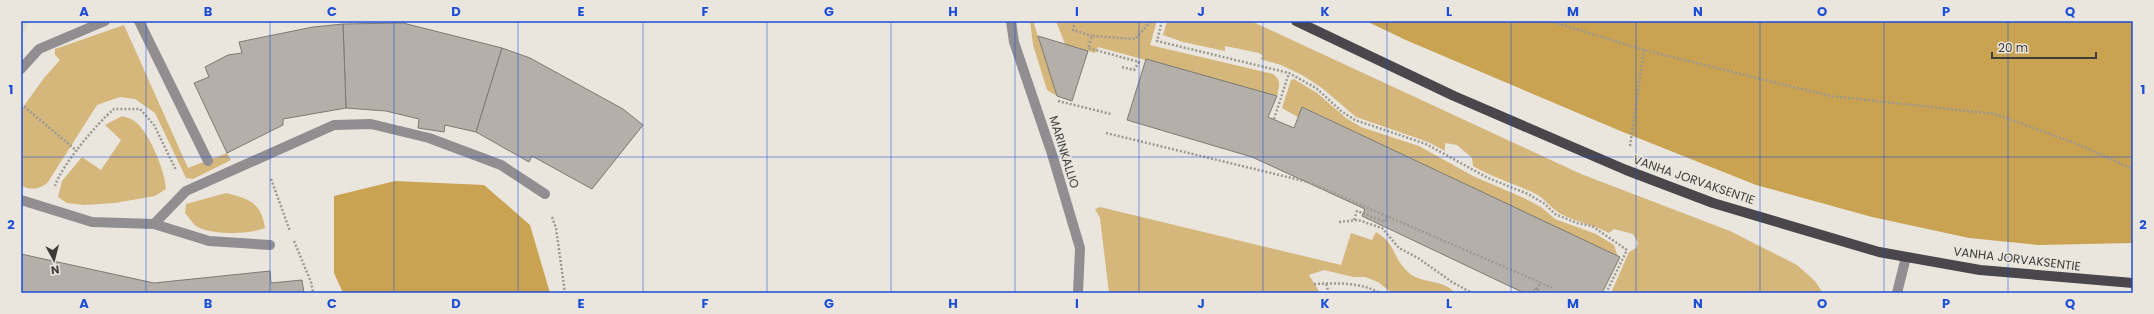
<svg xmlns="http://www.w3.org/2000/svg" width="2154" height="314" font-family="Poppins,sans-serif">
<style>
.built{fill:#e2dbcc}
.green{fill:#d5b77c}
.forest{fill:#caa352}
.building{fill:#b4b0a9;stroke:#7d7973}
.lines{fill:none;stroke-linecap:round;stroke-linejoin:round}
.path{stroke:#9c9993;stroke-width:2.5;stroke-dasharray:2 2;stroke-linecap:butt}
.minor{stroke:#908e91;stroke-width:10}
.major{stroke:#4a474c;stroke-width:10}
.grid{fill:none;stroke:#1d4ed8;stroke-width:1;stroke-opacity:0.55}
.labels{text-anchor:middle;stroke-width:3;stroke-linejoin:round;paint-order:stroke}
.street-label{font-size:12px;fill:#3e3c39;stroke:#eae6de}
.neatline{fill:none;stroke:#1d4ed8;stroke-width:1.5}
.grid-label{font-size:13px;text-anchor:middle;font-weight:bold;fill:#1d4ed8}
</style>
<rect width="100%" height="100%" fill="#eae6de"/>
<path class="built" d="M21,21H29L21,37Z"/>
<g class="green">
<path d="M1030,21H1035L1034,24L1057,96L1047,90L1033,45Z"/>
<path d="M1056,21H1157L1150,45L1273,74C1282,81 1279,86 1277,96L1098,47L1095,53L1065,44Z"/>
<path d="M1167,21H1251L1581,174L1730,231L1797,265L1815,281L1823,293H1611L1629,252L1636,248L1638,243L1633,234L1614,229L1609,233C1594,225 1576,222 1561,214C1550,208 1544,197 1532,192C1512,183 1492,177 1473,166L1472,158L1457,145L1445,143V151L1428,142L1356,117L1322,88L1302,75L1281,65L1260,59L1263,56L1259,53L1225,46V51L1183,42L1163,35Z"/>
<path d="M124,25L188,168L227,153L231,160L193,179L186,178L155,113L135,99L120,97L97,105L48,182C39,190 32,190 21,186V110L44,78L60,60L55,55V49Z"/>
<path d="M1294,79L1317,93L1346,118L1361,127L1419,146L1473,176L1524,198L1541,207L1555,219L1596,234L1614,245L1618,257L1303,107L1298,117L1282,108L1291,80Z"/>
<path d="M122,116C125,117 130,118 133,120C149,130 165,171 166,189L155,196L115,203L84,205L67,203L58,197L62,181L82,157L101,170L121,140L105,125Z"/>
<path d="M226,193C249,199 261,202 265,228C250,235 212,235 198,227C193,225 189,217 185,213L186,204Z"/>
<path d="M1100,207L1341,265L1351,233L1372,240L1376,232C1396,244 1392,256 1406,270C1419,285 1443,278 1455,293H1392L1378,282L1365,277H1353L1324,270L1309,275L1320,293H1109L1100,218L1095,209Z"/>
</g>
<g class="forest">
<path d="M1366,21H2133V243L2038,245L1969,238L1872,217L1756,185L1618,130L1408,41Z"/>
<path d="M395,181L484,185L530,225L550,293H343L334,273V196Z"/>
</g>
<g class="building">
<path d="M403,23L502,48L476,132L445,125L444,132L418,128L419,119L386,111L346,108L343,24Z"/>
<path d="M343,24L346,108L283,119V125L227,153L194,83L209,77L205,67L228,55L242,53L239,42L313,27Z"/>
<path d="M1038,36L1088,51L1072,101L1057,96Z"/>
<path d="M502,48L530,58L623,109L643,125L592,189L532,156L529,162L476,132Z"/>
<path d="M1146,59L1277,96L1268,117L1294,128L1302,107L1620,257L1602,293H1542L1535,289L1533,293H1524L1362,216L1365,209L1252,157L1127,120Z"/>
<path d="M21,254L154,283L270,271L271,283L302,280L304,293H21Z"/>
</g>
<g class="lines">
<g class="path">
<path d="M1075,21L1073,30L1092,36"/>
<path d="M1162,21L1157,41L1289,73L1316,88L1341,111L1355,120L1426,144L1488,178L1528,194L1545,204L1555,214L1577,223L1592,226L1627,250L1606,293"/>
<path d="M1550,21L1644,50L1830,96L1995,114L2077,144L2133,169"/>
<path d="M1122,67L1134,70L1139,62L1088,48L1092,36L1135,39L1151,21"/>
<path d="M1058,101L1111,114"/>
<path d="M21,104L77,151"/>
<path d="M1274,119L1289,73"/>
<path d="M1106,133L1308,182L1553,288"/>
<path d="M1630,146L1644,50"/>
<path d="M271,179L290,231"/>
<path d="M55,186C61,166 98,122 114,109H140L154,125L176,170"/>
<path d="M552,217L556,228L565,293"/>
<path d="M1354,220L1357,211L1385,222L1387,216"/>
<path d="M1339,222L1358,220L1382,228L1399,248L1418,258L1452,282L1472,293"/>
<path d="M294,241L311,282L313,293"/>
<path d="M1314,284C1337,283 1360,282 1380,293"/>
<path d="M1326,284L1329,293"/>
<path d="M1535,293L1540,283"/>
</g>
<g class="minor">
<path d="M139,21L208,161"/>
<path d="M1011,21L1014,42L1052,154L1080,248L1078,293"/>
<path d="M21,69L39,49L105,21"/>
<path d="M21,200L92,222L154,224L209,241L270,245"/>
<path d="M154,224L186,191L334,125L371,124L429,138L501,165L545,194"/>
<path d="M1897,293L1906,257"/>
</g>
<path class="major" d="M1296,21L1454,96L1626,170L1713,203L1879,252L1980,270L2133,283"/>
</g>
<path class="grid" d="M146,21V293M270,21V293M394,21V293M518,21V293M643,21V293M767,21V293M891,21V293M1015,21V293M1139,21V293M1263,21V293M1387,21V293M1511,21V293M1636,21V293M1760,21V293M1884,21V293M2008,21V293M21,157H2133"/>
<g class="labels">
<g class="street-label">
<text transform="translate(1064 152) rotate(73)" y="4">MARINKALLIO</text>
<text transform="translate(1694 180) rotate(19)" y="4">VANHA JORVAKSENTIE</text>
<text transform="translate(2017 259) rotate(7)" y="4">VANHA JORVAKSENTIE</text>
</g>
</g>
<rect width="2154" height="314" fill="none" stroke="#eae6de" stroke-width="44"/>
<g transform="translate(54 260) rotate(173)" stroke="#eae6de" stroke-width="3" paint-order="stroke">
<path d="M0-3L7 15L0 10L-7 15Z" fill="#3e3c39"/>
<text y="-6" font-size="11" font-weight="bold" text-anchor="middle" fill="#3e3c39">N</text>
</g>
<path d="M1992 52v6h104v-6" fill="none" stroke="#3e3c39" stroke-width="2"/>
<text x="1998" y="52" font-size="12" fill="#3e3c39" stroke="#eae6de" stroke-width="3" paint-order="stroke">20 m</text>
<rect x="22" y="22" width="2110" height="270" class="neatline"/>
<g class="grid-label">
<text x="84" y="16">A</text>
<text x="208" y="16">B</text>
<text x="332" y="16">C</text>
<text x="456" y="16">D</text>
<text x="581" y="16">E</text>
<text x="705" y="16">F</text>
<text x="829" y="16">G</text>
<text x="953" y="16">H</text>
<text x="1077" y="16">I</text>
<text x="1201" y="16">J</text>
<text x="1325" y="16">K</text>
<text x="1449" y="16">L</text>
<text x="1573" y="16">M</text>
<text x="1698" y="16">N</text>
<text x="1822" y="16">O</text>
<text x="1946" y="16">P</text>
<text x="2070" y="16">Q</text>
<text x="11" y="94">1</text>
<text x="2143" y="94">1</text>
<text x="11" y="229">2</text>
<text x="2143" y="229">2</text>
<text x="84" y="308">A</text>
<text x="208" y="308">B</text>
<text x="332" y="308">C</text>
<text x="456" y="308">D</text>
<text x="581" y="308">E</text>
<text x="705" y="308">F</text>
<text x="829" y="308">G</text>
<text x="953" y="308">H</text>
<text x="1077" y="308">I</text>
<text x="1201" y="308">J</text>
<text x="1325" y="308">K</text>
<text x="1449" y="308">L</text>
<text x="1573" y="308">M</text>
<text x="1698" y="308">N</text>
<text x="1822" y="308">O</text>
<text x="1946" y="308">P</text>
<text x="2070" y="308">Q</text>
</g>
</svg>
